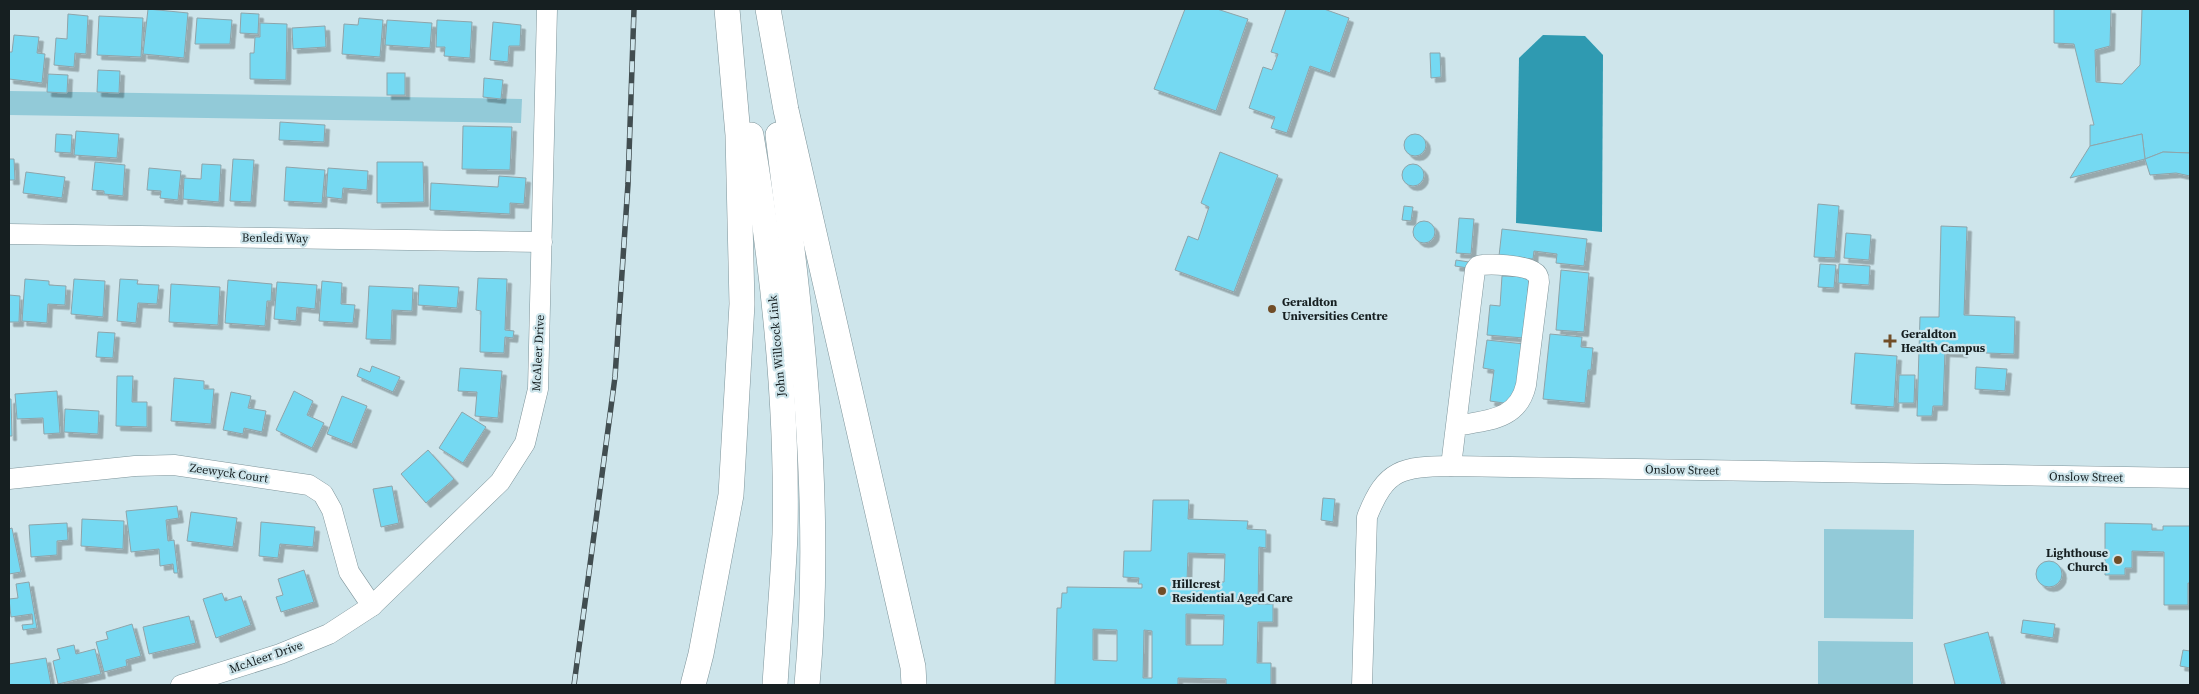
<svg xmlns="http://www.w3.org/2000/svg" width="2199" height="694" font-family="'Source Serif 4',serif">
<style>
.green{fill:#92cad8}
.water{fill:#2f9ab1}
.building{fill:#75d9f2;stroke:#8ea4aa;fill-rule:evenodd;filter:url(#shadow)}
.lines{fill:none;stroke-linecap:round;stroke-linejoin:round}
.minor-casing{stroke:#7e949a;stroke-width:21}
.major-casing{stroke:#7e949a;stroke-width:26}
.minor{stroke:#fff;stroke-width:20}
.major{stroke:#fff;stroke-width:25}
.rail-casing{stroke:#414d50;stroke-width:5.5}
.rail{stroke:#cee5eb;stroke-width:4;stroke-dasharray:11;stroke-linecap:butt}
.poi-dot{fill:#714d27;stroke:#cee5eb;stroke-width:2}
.labels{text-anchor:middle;stroke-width:4.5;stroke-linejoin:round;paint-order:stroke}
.street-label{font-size:12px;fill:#161f21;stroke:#cee5eb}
.poi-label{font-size:12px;font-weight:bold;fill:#161f21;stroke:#cee5eb;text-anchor:start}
</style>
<defs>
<filter id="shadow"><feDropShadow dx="4.5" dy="4.5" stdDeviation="0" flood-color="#0004"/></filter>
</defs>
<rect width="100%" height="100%" fill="#cee5eb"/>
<g class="green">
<path d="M9,91L522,99L521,123L9,115Z"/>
<path d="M1824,529L1914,530L1913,619L1824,618Z"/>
<path d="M1818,641L1913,642V685H1818Z"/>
</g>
<path class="water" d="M1543,35L1585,36L1603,55L1602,232L1516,223L1519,58Z"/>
<g class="building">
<path d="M148,9L188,13L184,58L143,54Z"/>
<path d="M1185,9H1217L1248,19L1216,111L1154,89Z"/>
<path d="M1286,9H1324L1349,18L1330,73L1310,66L1287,133L1271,128L1275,117L1249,108L1263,67L1272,70L1278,54L1271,52Z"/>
<path d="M2054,9H2111L2110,46L2095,50L2096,82L2122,84L2140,65L2142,9H2190V153L2163,152L2145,159L2142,134L2090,146V125H2094L2074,44L2054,43Z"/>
<path d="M241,13L259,14L258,34L240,33Z"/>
<path d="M68,14L88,16L86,54L75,53L74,67L54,65L56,38L67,39Z"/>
<path d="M99,16L143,18L141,57L97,55Z"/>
<path d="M197,18L232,20L230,44H195Z"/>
<path d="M359,18L383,20L380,57L342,54L344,24L358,25Z"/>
<path d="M387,20L432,23L430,48L385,45Z"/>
<path d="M437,20L472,22L470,58L444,56L445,47H436Z"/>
<path d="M493,22L521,25L520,46H509L508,62L490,60Z"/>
<path d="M260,23L287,24L286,80L250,79V53H254L255,37H260Z"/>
<path d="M325,26L326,47L293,49L292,28Z"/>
<path d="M14,35L39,37L37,53L45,54L42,83L9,79V52H12Z"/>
<path d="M1430,53H1440L1441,77L1431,78Z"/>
<path d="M98,70L120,71L119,93L97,92Z"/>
<rect x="387" y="73" width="18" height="22"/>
<path d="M48,74L68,75L67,93L47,92Z"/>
<path d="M484,78L503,80L501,99L483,97Z"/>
<path d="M280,122L325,125L324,142L279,140Z"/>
<path d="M463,126L512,127L510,170L462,169Z"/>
<path d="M76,131L119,134L117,158L74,155Z"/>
<path d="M56,134L72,135L71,153L55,152Z"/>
<path d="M2142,134L2145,159L2070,178L2090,146Z"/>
<circle cx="1415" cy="145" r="11"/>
<path d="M1220,152L1278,175L1234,292L1175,270L1188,236L1198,240L1209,207L1201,203Z"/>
<path d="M2163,152L2190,153V176L2176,173L2150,175L2145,159Z"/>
<path d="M9,159H14L15,180H9Z"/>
<path d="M233,159L254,160L251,202L230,201Z"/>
<path d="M95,162L125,165L123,196L104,194V191L92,190Z"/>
<path d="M377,162H423L424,202L377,203Z"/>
<path d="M202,164L221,165L219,202L183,199L184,178L201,179Z"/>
<circle cx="1413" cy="175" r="11"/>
<path d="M286,167L325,170L322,203L284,201Z"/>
<path d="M149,168L181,171L178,200L160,198L161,191L147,190Z"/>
<path d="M328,168L368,171L367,190L343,188L342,199L326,197Z"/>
<path d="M26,172L65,177L62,198L23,193Z"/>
<path d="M499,176L526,178L524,204L510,203V214L430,210L431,183L498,187Z"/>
<path d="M1818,204L1839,206L1835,258L1814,257Z"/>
<path d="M1404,206L1413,207L1411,221L1402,220Z"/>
<path d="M1459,218L1474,219L1471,254L1456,253Z"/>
<circle cx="1424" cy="232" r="11"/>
<path d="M1941,226L1967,227L1964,315L2015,317L2014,354L1986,353V347L1963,346V353L1945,352L1943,406H1933L1932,416H1917L1920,317H1939Z"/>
<path d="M1502,229L1587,239L1584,266L1556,263L1557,254L1534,251L1533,259L1499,256Z"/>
<path d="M1846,233L1871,235L1869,260L1844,258Z"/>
<path d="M1456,260L1469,262L1468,268L1455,266Z"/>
<path d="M1820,264L1836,265L1834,288L1818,287Z"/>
<path d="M1839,264L1870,266L1869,285L1838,283Z"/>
<path d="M1561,270L1589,273L1584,332L1556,330Z"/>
<path d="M1502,276L1529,277L1524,338L1487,335L1490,305L1500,306Z"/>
<path d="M478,278L507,279L505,330L514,331L513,338L505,337L504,353L480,352L481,311L476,310Z"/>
<path d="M25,279L49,281V285L66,286L65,305L48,304L47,323L22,321Z"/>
<path d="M74,279L105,281L103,317L71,314Z"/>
<path d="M120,279L138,280L137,284L159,285L157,304L138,303L136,323L117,321Z"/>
<path d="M228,280L272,284L271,301H267L265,326L225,323Z"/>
<path d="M322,281L342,283L341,304L355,305L353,323L319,321Z"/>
<path d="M277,282L317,285L315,309L297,307L296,321L274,319Z"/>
<path d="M171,284L220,287L218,325L169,322Z"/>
<path d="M419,285L459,287L457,308L418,305Z"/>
<path d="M369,286L413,288L412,311L392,310L391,340L366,339Z"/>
<path d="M9,295L20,296L19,322H9Z"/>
<path d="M98,332L115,333L113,358L96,357Z"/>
<path d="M1550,334L1582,337L1581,347L1593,348L1591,370H1588L1585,403L1543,399Z"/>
<path d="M1487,340L1524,344L1517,405L1490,401L1494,370L1483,368Z"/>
<path d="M1855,353L1897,356L1894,407L1851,404Z"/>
<path d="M372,366L400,377L393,392L357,376L360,368L370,372Z"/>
<path d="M1976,367L2007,369L2005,391L1975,389Z"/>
<path d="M460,368L502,371L498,418L475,416L477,392L458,391Z"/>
<path d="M1899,375H1915L1914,403H1898Z"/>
<path d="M117,376H133L132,402H147V427L116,426Z"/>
<path d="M174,378L204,381V389H214L211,424L171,421Z"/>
<path d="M57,391L60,433L44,434L43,418L17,419L15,394Z"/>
<path d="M294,391L313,401L307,415L324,423L312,448L276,430Z"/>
<path d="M231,392L251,396L248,408L266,411L262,432L244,428L243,434L223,430Z"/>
<path d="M342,396L367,406L352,444L327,434Z"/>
<path d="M9,399H11L12,436H9Z"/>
<path d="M65,409L99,411L98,434L64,432Z"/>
<path d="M462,412L486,427L463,463L439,448Z"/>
<path d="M428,450L454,479L426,503L401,474Z"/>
<path d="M392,486L399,523L381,527L373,489Z"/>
<path d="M1323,498L1335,499L1333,522L1321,520Z"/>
<path d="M1153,500H1189L1188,519L1248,521L1247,529L1266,530V548L1259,547L1258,604H1273V622H1258L1257,663H1271V685H1226V679L1178,678V685H1055L1057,608H1061L1062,593H1067V587L1142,588V584H1138L1139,578L1123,577L1124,551H1151ZM1188,553L1225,554L1224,582L1187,581ZM1186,614L1224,615L1223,645H1186ZM1093,629L1117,630V661L1093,660ZM1144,630L1152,631V678H1143Z"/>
<path d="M177,506L179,518L166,520L168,541L174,540L178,573H174L173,564L160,566L159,549L131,552L126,511Z"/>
<path d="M191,512L237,518L233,547L187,541Z"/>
<path d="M82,519L124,521L123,549L81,546Z"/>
<path d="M261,522L315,527L313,547L280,544L278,558L259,556Z"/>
<path d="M67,523L68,540L57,541V555L31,557L29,525Z"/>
<path d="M2105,523L2152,524V530H2163V526H2190V583H2188V605H2164V552L2132,551V568H2125V575H2105Z"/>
<path d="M12,528L21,572L9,574V529Z"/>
<circle cx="2049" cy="574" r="13"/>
<path d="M304,570L314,602L281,612L276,597L283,595L278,579Z"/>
<path d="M29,582L37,628L23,630L22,625L33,624L32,614L11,617L9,599L18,598L16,584Z"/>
<path d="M222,593L225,601L241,596L251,625L216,638L203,599Z"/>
<path d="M189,616L196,643L149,654L143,627Z"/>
<path d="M2023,620L2055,624L2053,638L2021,633Z"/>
<path d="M132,624L141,656L126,660L127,666L104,672L96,642L108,639L106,632Z"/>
<path d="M1988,632L2002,685H1952L1955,684L1944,644Z"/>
<path d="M74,645L76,654L95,649L101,674L58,684L53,661L60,659L57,649Z"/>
<path d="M2183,650L2190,651V668L2180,666Z"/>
<path d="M46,658L51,685H9V664Z"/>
</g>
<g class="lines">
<defs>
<g id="minor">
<path d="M9,234L542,242"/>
<path d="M1451,466L1475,270L1478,266C1488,263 1525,265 1534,272C1538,274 1539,278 1539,282L1526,385C1518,421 1486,420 1456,426"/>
<path d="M9,479L135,466L174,465L309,485L323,494L332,510L349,572L372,606"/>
<path d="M181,685L280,654L329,634L372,606L500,482L525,443L538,389L547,9"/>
<path d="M1362,685L1367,517C1386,468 1402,467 1451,466L2190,478"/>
</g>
<g id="major">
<path d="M768,9L786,110L913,667L914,685"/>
<path d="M751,135C773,266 788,401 785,534C783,584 778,635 775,685"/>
<path d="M778,135C801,317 824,502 807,685"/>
<path d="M693,685L701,654L731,495L742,304L738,135L727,9"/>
</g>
</defs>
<use href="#minor" class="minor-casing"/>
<use href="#major" class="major-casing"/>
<use href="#minor" class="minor"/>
<use href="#major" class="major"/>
<defs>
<path id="rail" d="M574,685L615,377L628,184L634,9"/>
</defs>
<use href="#rail" class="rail-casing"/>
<use href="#rail" class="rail"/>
</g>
<g class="poi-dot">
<circle cx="1272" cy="309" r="5"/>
<path d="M1887.5 333.5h5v5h5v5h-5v5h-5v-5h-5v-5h5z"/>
<circle cx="2118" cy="560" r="5"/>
<circle cx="1162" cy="591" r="5"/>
</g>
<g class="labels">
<g class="street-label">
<text transform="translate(275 238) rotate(1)" y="4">Benledi Way</text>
<text transform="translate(777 346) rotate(-95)" y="4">John Willcock Link</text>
<text transform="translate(538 353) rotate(-87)" y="4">McAleer Drive</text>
<text transform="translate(1682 470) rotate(1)" y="4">Onslow Street</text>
<text transform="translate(229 473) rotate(8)" y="4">Zeewyck Court</text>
<text transform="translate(2086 477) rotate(1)" y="4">Onslow Street</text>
<text transform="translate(266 657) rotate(-19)" y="4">McAleer Drive</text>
</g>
<g class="poi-label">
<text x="1282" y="306">Geraldton<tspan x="1282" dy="14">Universities Centre</tspan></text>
<text x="1901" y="338">Geraldton<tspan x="1901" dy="14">Health Campus</tspan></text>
<text x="2108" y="557" text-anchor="end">Lighthouse<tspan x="2108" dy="14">Church</tspan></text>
<text x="1172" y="588">Hillcrest<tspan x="1172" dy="14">Residential Aged Care</tspan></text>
</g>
</g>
<rect width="2199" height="694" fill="none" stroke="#161f21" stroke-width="20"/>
</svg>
